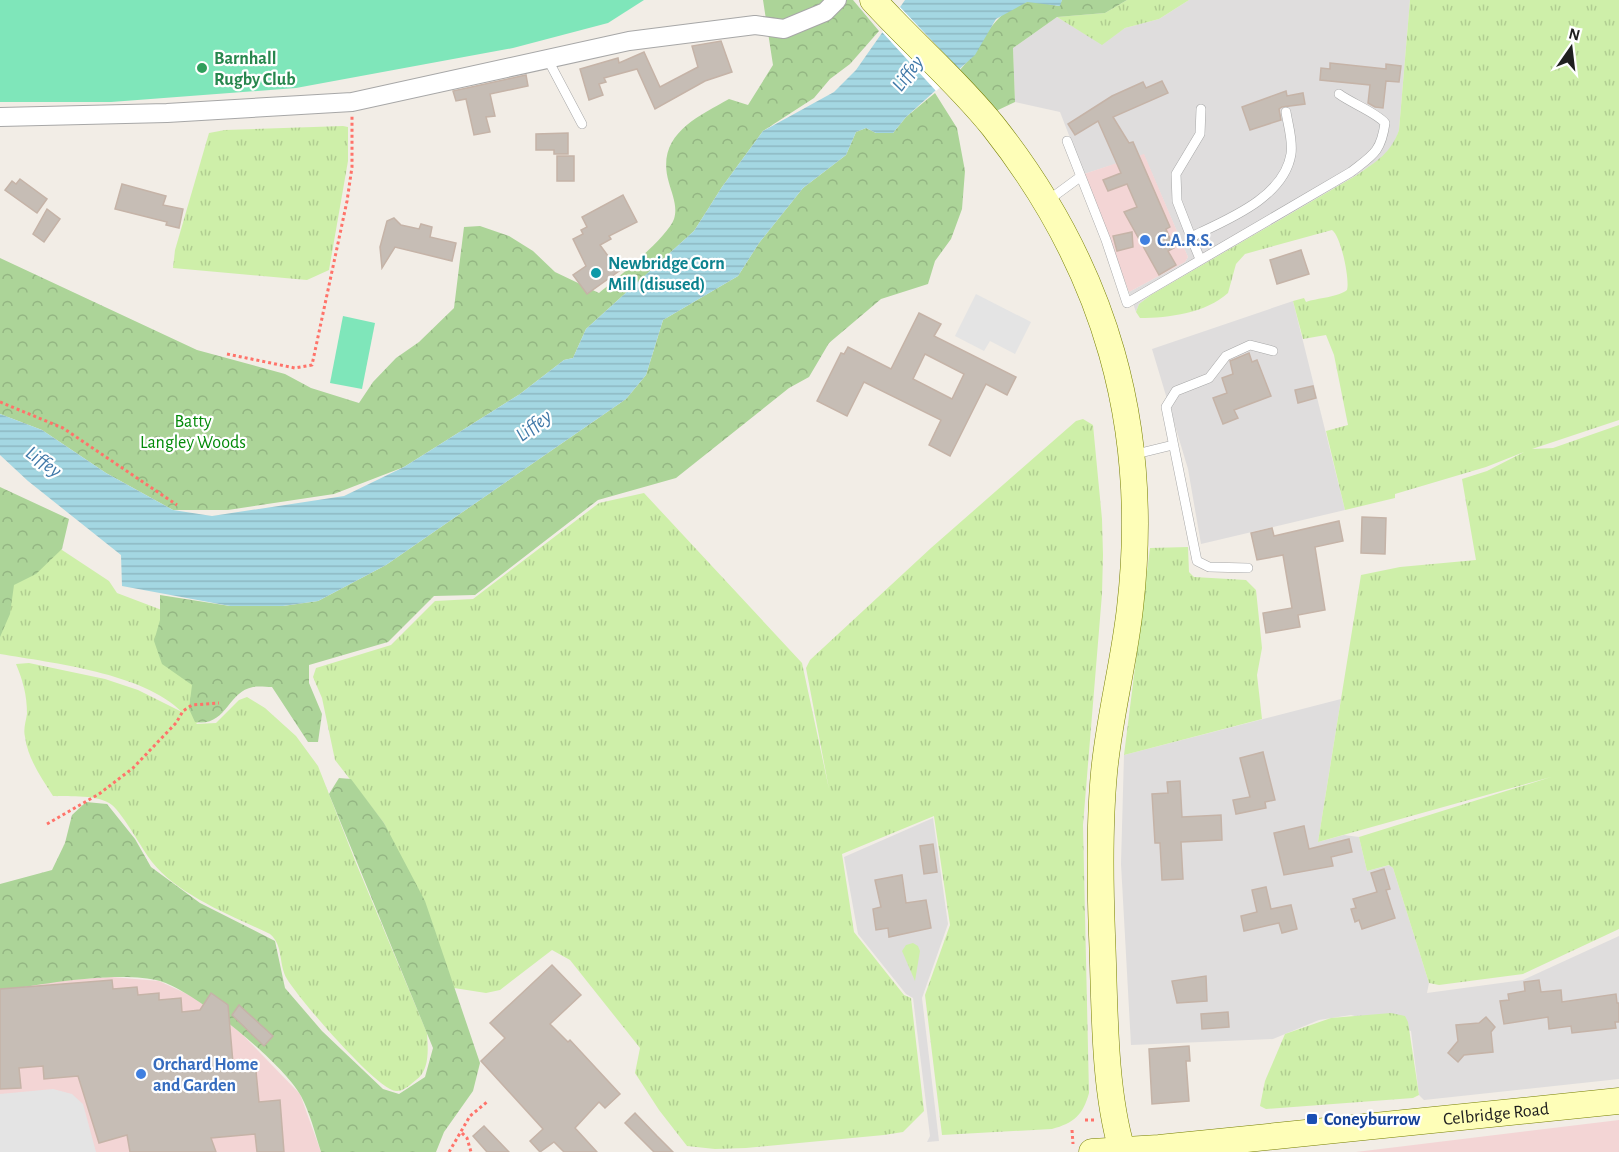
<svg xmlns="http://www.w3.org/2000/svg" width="1619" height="1152" font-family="'Alegreya Sans',sans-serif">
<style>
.residential{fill:#dfdddd}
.commercial{fill:#f3d5d5}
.grass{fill:url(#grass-tufts)}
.forest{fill:url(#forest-crowns)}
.pitch{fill:#7fe6ba}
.parking{fill:#e4e4e4}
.water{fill:url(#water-rules)}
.pier{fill:#fff}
.building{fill:#c6bdb5;stroke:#c5b3a7;stroke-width:1.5;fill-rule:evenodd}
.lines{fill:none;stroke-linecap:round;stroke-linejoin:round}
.service-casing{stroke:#a7a7a7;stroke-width:10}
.minor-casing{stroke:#a7a7a7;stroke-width:20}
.secondary-casing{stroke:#767f00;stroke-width:27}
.path{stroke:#ff736a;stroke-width:3;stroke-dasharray:3 3;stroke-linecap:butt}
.service{stroke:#fff;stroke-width:9}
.minor{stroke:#fff;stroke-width:18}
.secondary{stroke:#fefeb8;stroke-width:26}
.leisure-dot{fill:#2e9e5b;stroke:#fff;stroke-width:2}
.shop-dot{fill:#3f7fe0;stroke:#fff;stroke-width:2}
.culture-dot{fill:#0f9aa8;stroke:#fff;stroke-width:2}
.transit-dot{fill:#1a4fb4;stroke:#fff;stroke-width:2}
.labels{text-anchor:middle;stroke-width:4.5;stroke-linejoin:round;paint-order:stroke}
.leisure-label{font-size:18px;font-weight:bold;fill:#27864d;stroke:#fff;text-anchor:start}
.shop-label{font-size:18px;font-weight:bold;fill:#366cbe;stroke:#fff;text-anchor:start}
.culture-label{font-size:18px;font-weight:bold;fill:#0d838f;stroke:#fff;text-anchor:start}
.park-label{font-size:18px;fill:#038a09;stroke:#fff}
.street-label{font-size:18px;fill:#202020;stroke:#fff}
.transit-label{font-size:18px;font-weight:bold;fill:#164399;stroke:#fff;text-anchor:start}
.water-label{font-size:20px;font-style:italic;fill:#3f78a8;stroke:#fff}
</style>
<defs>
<pattern id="grass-tufts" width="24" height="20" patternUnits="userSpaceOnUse" patternTransform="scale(1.5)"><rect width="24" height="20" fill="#ceefa9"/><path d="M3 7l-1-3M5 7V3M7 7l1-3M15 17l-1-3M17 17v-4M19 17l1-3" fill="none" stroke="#b1cd91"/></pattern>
<pattern id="forest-crowns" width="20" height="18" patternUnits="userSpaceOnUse" patternTransform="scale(1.5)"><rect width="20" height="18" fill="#acd498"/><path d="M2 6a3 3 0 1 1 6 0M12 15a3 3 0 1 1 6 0" fill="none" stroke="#94b683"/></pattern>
<pattern id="water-rules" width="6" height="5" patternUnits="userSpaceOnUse" patternTransform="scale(1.5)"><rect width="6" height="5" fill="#a4d7e2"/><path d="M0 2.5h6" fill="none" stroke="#8db8c2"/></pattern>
</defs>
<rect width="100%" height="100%" fill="#f2ede6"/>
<g class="residential">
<path d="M1189,0H1410L1399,130L1394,145L1386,155L1357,175L1151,295L1139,304L1136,312L1129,292L1185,262L1188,257L1144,155L1084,174L1060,112L1015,102L1013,48L1057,17L1102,44L1125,28L1159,19Z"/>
<path d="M1293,301L1345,510L1201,544L1188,469L1152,349Z"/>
<path d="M1341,699L1318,842L1344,835L1359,837L1367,871L1390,865L1393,868L1429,983L1427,993L1523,980L1619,936V1079L1424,1100L1419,1095L1411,1031L1351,1015L1319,1020L1273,1039L1131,1045L1121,864L1124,755Z"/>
<path d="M933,818L948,924L922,998L939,1141L927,1142L930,1136L913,998L906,994L858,934L844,857Z"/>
</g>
<g class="commercial">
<path d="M1144,154L1188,257L1185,262L1129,292L1084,174Z"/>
<path d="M111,977L159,981L196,998L241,1033L300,1094L321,1152H0V991L53,981Z"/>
<path d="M1619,1120V1152H1356Z"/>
</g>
<g class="grass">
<path d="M1127,0H1189L1159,19L1125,28L1102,45L1057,17L1105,13Z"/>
<path d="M1410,0H1619V420L1532,449L1553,448L1619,425V929L1523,974L1439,985L1429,983L1393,868L1389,865L1367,871L1359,837L1551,777L1318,842L1361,575L1400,567L1476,560L1462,479L1487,471L1524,452L1486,467L1395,494V498L1345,510L1326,431L1348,425L1334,355L1326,335L1303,339L1293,301L1304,298L1306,302C1317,298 1339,297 1347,290C1350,280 1341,236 1332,230L1245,254L1236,264L1228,293C1206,313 1169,318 1140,318L1136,312L1139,304L1151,295L1357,175C1377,161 1391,153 1399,130Z"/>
<path d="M343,126L348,127V161L329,270L307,280L173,268L175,250L209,133L225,130Z"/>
<path d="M1083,419L1093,425L1102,519L1103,555L1102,594L1083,825L1089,1093C1083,1115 1074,1123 1052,1129L942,1135L925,995L950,925L934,816L842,854L854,932L904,995L911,998L924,1111L903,1132L884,1135L746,1148L715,1149L687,1146L659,1110L635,1073L640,1048L570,960L552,950L500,990L486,993L454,988L384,823L335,760L322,698L313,677L316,668L391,645L435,601L473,599L599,503L644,493L802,663L829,789L806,668L810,660L931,548L1076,421Z"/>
<path d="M1188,547L1189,572L1194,577L1246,580L1256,590L1262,648L1257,675L1262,719L1124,755L1150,548Z"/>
<path d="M59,548L109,581L117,593L167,612L238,685L196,724L216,723L239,700L247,697L265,708L296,736L318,766L356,863L427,1033C428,1049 430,1070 416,1080C411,1084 403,1092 396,1091C377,1090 299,999 287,979C278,964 284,946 270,934C232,916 178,895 152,862C142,849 123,814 112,805C98,794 70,797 53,796C41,777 28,759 25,737C23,729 26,721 27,714C27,695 23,681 16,664L29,663L105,679L138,690L182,712C143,673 53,663 0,654V566Z"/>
<path d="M913,943L918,946L920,951L915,981L902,951L906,945Z"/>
<path d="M1391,1013L1405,1016L1408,1022L1419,1095L1413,1098L1266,1109L1260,1106L1265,1081L1285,1034L1331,1018Z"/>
</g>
<g class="forest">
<path d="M763,0H853L879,31L850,64L830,79L814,98L763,131L722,187L694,231L586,329L573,358L564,360L520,394L404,467L334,494L228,510H173L106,473L42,430L0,414V258L197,350L285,374L311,388L359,403L373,382L396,358L419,342L454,308L464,227L480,226L509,236L533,251L555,272L599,293C616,279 667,238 674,219C678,207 672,194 669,183C655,136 695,118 729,99L748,105L773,65Z"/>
<path d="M1062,0H1127L1105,13L1057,17L1013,48L1015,102L996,111L960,70C981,48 993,9 1027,2C1036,0 1050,5 1059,6Z"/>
<path d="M935,93L957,128L965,171L962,209L951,239L935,261L928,284L881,299L829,343L809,377L789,388L676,478L598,500L475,595L434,596L388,642L309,665V683L322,714L318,742H308L272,687C266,687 259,686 253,687C227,692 227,727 195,722L189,709L192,685L162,664L154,641L160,620V595L230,606H283L318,601L386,565L626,399L646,375L663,320L738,276L759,243L803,188L846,155L856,132L866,128L876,133H893L906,117Z"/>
<path d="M0,487L69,519L62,549L36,574L14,585L10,614L0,637Z"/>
<path d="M339,778L351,779L384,823L425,901L480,1063L473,1091L444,1132L436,1152H321C315,1133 310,1113 301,1096C284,1064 195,991 160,981C121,970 41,984 0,991V884L52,870L65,843L72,815L86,802L107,804L135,839L151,867L200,903L275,941L285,988L322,1031L383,1089L399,1094L425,1077L433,1048L329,794Z"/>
</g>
<g class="pitch">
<path d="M0,0H644L608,23L513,48L296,88L111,102H0Z"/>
<path d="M343,316L375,323L362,389L330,383Z"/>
</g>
<g class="parking">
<path d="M976,294L1031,322L1015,354L990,341L984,351L955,336Z"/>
<path d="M53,1089L72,1094L83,1104L96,1152H0V1094Z"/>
</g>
<path class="water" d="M905,0H1062L1060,6L1027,2L996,19L975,55L906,117L893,133H876L866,128L856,132L846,155L803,188L759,243L738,276L663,320L646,375L626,399L386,565L318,601L283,606H230L122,586L121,555L28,481L0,455V414L42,430L106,473L173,510L212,516L344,496L404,467L520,394L564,360L573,358L586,329L694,231L722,187L763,131L834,92L856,70Z"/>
<path class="pier" d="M900,7L960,70L936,91L882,32Z"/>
<g class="building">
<path d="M721,41L732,72L705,81L655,109L637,69L604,78L606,82L599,84L603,95L589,100L580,69L618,58L619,63L644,52L660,87L698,67L692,46Z"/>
<path d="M1330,63L1386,69V64L1401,66L1399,82L1386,81L1383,108L1375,107L1368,103L1370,85L1320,80L1321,68L1330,69Z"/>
<path d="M526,75L528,86L490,94L495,116L486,117L490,132L474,135L466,99L456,101L453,91Z"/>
<path d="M1162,81L1168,93L1113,117L1129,143L1133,142L1170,227L1166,229L1174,248L1168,251L1176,265L1159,275L1124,212L1137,207L1127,184L1108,191L1103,180L1121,173L1098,121L1075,135L1068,124L1112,96L1143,82L1146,88Z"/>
<path d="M1286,91L1287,96L1303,93L1305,104L1282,107L1279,109L1281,120L1250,130L1242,107Z"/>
<path d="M568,133V154H554V150H536V134Z"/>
<rect x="557" y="156" width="17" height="25"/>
<path d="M20,179L47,199L37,213L5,190L12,181L16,184Z"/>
<path d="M122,184L166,196L163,205L183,209L179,228L166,225L167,222L115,209Z"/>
<path d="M623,195L637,222L609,236L611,239L600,245L619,271L587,294L573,275L586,266L573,239L583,234L581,230L587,227L582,217Z"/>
<path d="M47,209L60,219L44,242L33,234Z"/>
<path d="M394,218L401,225L419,229L421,224L432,227L430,237L456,243L452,261L395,247L382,268L380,247L387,221Z"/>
<path d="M1132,232L1133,247L1117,251L1113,236Z"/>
<path d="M1301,250L1309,274L1277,284L1270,260Z"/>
<path d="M919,313L941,324L934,336L1016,377L1007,395L986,384L950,456L929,445L941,420L864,382L847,416L817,401L841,353L844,354L848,347L891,369ZM925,354L964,374L952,399L913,379Z"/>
<path d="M1249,353L1252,362L1257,360L1271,396L1234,410L1238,418L1223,424L1213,398L1227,393L1222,378L1233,374L1230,361Z"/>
<path d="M1313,386L1316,398L1298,403L1295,390Z"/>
<path d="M1362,517L1386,518L1385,554L1361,553Z"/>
<path d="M1339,521L1343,541L1315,547L1325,610L1298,615L1300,627L1266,633L1263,613L1292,608L1283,555L1257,560L1251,533L1272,528L1274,536Z"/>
<path d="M1263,752L1275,800L1265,802L1266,808L1236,814L1233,800L1250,797L1240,758Z"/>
<path d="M1180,781L1182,817L1221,815L1222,840L1181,842L1183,879L1162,880L1160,843H1155L1152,794L1168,793L1167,782Z"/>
<path d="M1304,826L1309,849L1349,839L1352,852L1331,857L1333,866L1284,875L1274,833Z"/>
<path d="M933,844L937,872L924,874L920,846Z"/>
<path d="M1384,869L1390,889L1386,890L1395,918L1362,929L1359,920L1355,922L1351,909L1356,908L1353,899L1377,892L1371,873Z"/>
<path d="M902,875L906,903L926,900L931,928L889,937L888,928L876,930L873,909L881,907L875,880Z"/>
<path d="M1266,887L1271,909L1291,905L1297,929L1282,933L1279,923L1244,931L1241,916L1257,912L1252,890Z"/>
<path d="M552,965L581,995L550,1024L568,1042L570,1040L620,1094L605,1108L599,1102L575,1128L597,1152H564L554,1142L540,1152L530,1141L543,1129L481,1061L505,1038L490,1023Z"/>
<path d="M1206,976L1207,1001L1177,1003L1172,981Z"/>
<path d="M112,980L113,989L137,987L138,995L159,993V1000L181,998L182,1012L200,1010L211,993L228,1005L233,1063L255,1061L259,1102L280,1100L284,1152H257L255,1134L211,1138L216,1152H130L127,1135L99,1143L78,1076L44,1079L43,1066L19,1068L21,1088L0,1089V989Z"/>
<path d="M1539,980L1541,992L1561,990L1562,1002L1616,994L1617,1003H1619V1022H1615L1616,1028L1572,1033L1571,1026L1549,1029L1548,1017L1504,1024L1500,1001L1509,1000L1508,994L1525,991L1524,982Z"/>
<path d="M239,1005L273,1036L264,1046L232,1015Z"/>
<path d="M1228,1012L1229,1027L1202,1029L1201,1014Z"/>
<path d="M1486,1017L1495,1027L1491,1032L1493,1052L1464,1055L1458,1062L1448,1053L1458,1041L1456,1025L1479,1023Z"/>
<path d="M1189,1046L1190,1061H1186L1189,1101L1152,1104L1149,1049Z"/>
<path d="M635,1113L657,1136L673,1152H654L625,1123Z"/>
<path d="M484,1126L509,1152H487L473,1136Z"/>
</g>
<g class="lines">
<defs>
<g id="service">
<path d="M547,58L582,124"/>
<path d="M1201,109L1200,134L1176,174L1177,201L1191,237C1226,220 1284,198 1291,154C1293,140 1288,125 1286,112"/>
<path d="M1067,141L1106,240L1127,303L1351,172C1373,155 1381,152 1385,123C1377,113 1351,103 1339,94"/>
<path d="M1046,202L1080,177"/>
<path d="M1191,237L1200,259"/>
<path d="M1132,455L1173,445"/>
<path d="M1248,568L1209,567L1197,561L1166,407L1176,391L1209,378L1226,356L1250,345L1273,351"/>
</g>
<path id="minor" d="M0,117L167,113L352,102L629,41L755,25L784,29L825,12L837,0"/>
<g id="secondary">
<path d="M873,0C912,43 957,81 993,126C1106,269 1151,427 1130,608C1124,663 1109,718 1104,773C1099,827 1100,881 1102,935C1105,1003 1103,1086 1122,1150"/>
<path id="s1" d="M1092,1152L1159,1148L1619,1101"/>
</g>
</defs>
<use href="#service" class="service-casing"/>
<use href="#minor" class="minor-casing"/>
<use href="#secondary" class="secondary-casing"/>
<g class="path">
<path d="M227,354L295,368L312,365L347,201L352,167V116"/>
<path d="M0,402L63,428L177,505"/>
<path d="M47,824L99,794L133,768L176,723L183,711L192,705L219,703"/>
<path d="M1085,1120H1096"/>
<path d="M1072,1130L1073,1144"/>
<path d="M462,1133L467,1138L471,1152"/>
<path d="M449,1152L470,1116L487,1102"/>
</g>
<use href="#service" class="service"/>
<use href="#minor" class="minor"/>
<use href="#secondary" class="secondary"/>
</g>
<circle class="leisure-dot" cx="202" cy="68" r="6"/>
<g class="shop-dot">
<circle cx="1145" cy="240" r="6"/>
<circle cx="141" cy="1074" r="6"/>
</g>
<circle class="culture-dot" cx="596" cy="273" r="6"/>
<rect class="transit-dot" x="1306" y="1113" width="12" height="12" rx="3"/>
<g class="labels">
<g class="leisure-label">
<text x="214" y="64">Barnhall<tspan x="214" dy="21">Rugby Club</tspan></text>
</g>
<g class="shop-label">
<text x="1157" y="246">C.A.R.S.</text>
<text x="153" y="1070">Orchard Home<tspan x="153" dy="21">and Garden</tspan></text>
</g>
<g class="culture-label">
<text x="608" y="269">Newbridge Corn<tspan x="608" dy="21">Mill (disused)</tspan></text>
</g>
<g class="park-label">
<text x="193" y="427">Batty<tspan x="193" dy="21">Langley Woods</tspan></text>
</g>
<g class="street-label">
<text dy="6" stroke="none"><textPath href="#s1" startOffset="406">Celbridge Road</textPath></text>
</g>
<g class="transit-label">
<text x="1324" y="1125">Coneyburrow</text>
</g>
<g class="water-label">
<text transform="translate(907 73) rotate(-53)" y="7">Liffey</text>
<text transform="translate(533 425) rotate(-37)" y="7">Liffey</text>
<text transform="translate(44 461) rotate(36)" y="7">Liffey</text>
</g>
</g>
<g transform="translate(1571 48) rotate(14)" stroke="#ffffff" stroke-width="4.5" paint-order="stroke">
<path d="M0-4.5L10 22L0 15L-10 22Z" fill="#202020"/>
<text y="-9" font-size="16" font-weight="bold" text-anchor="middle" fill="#202020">N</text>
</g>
</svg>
